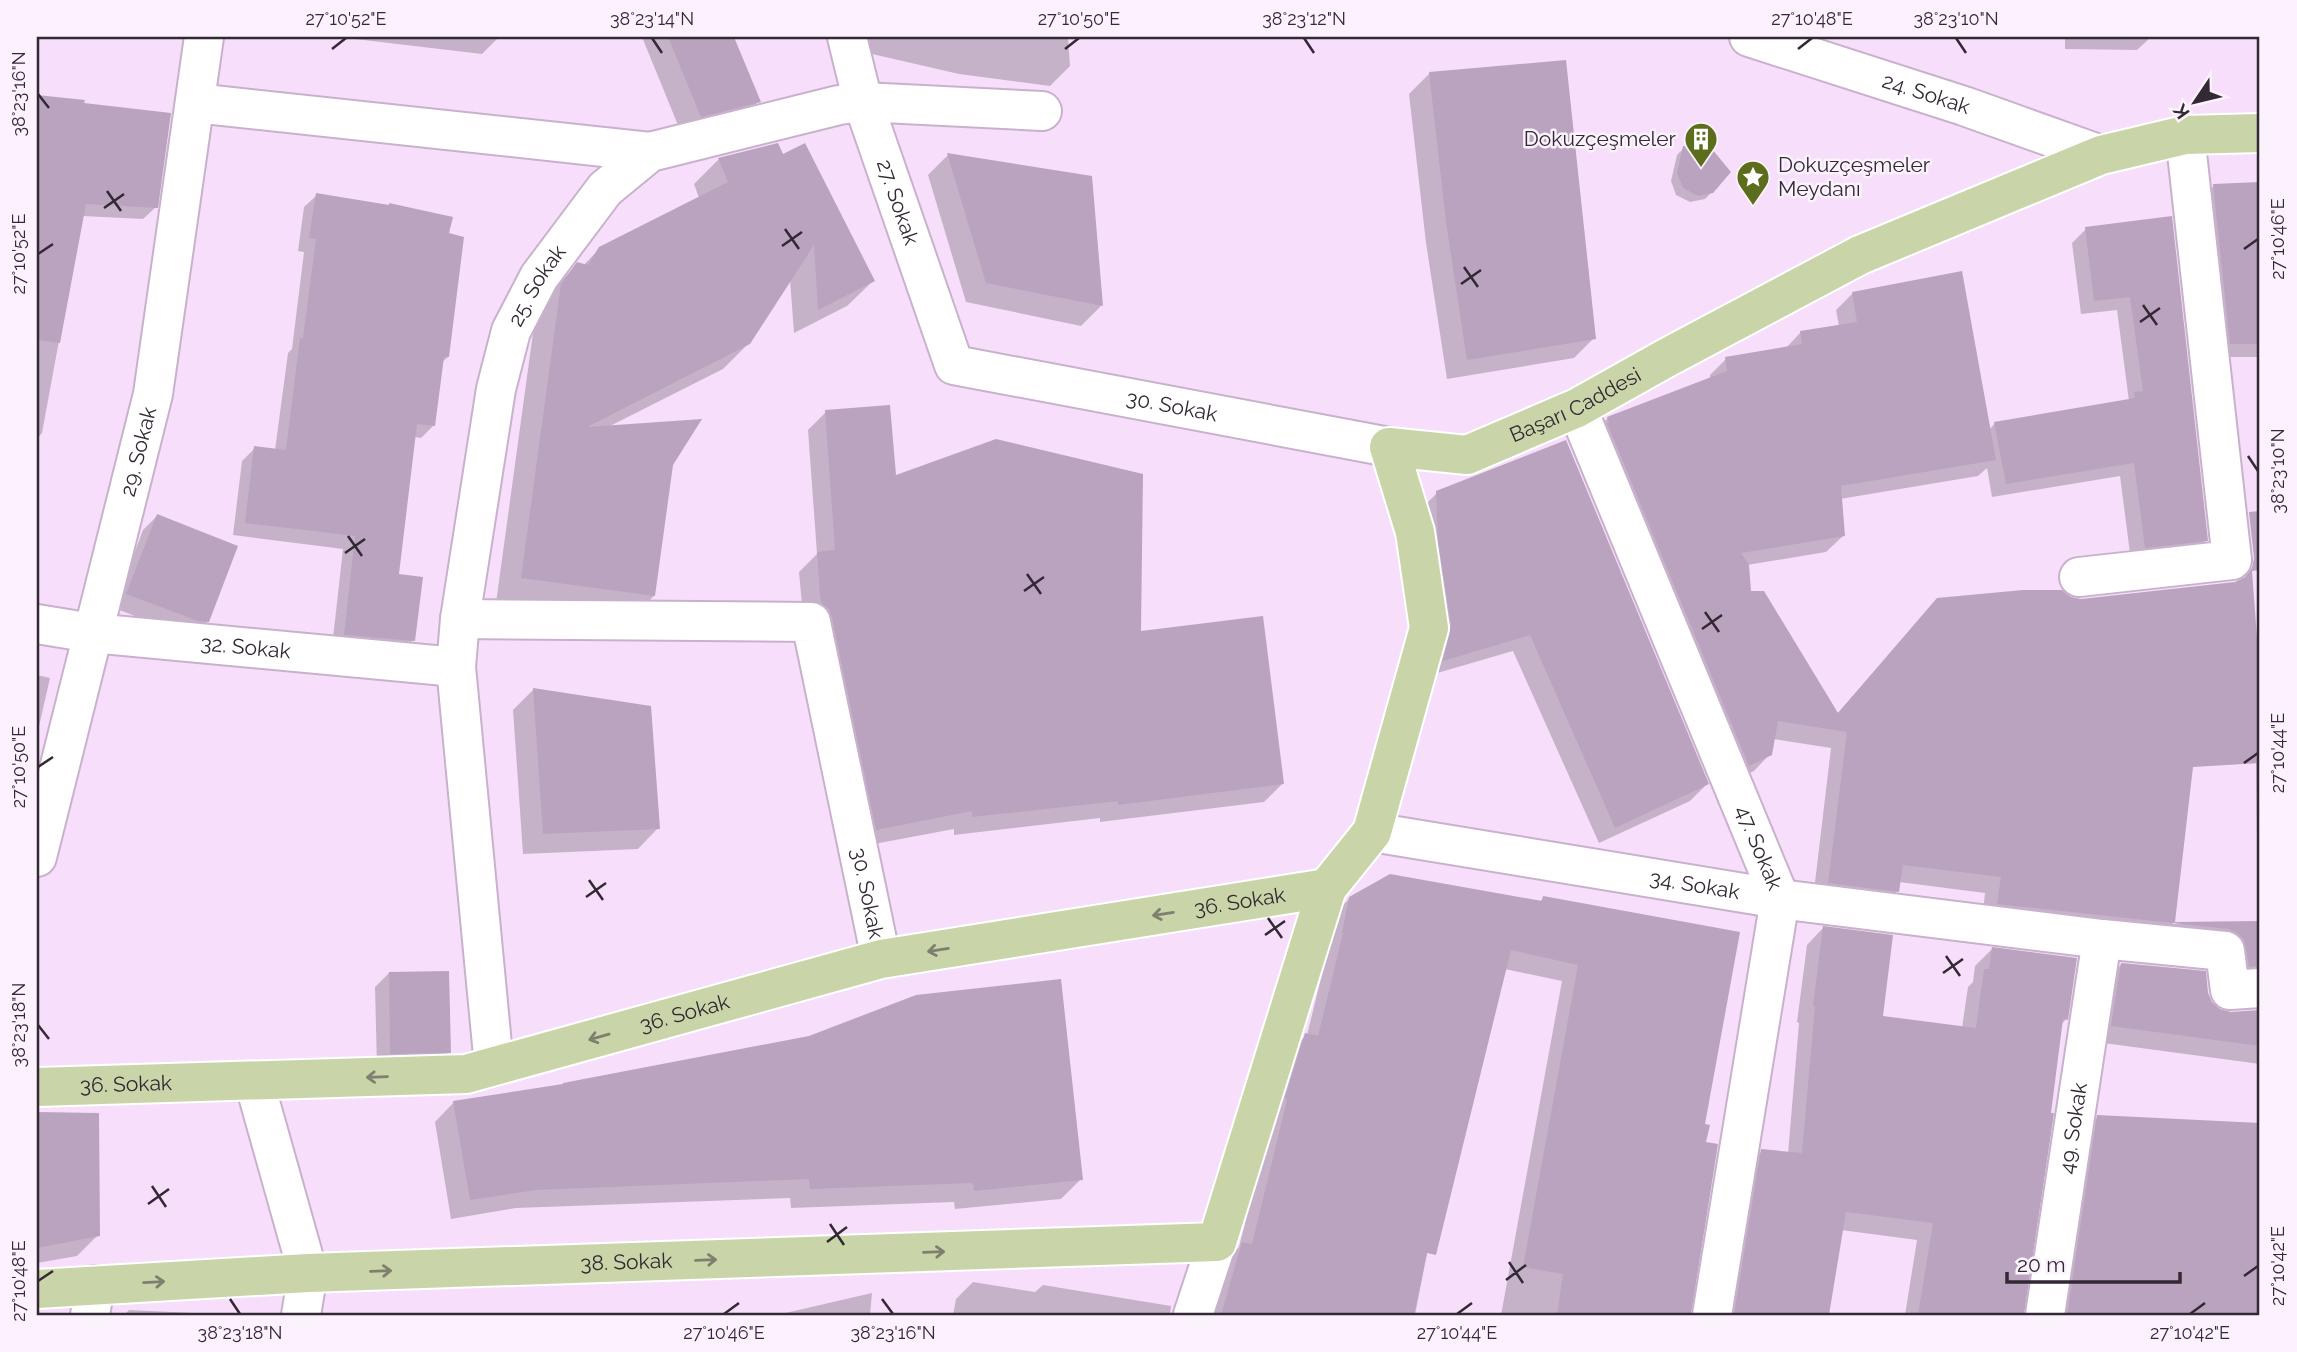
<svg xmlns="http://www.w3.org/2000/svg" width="2297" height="1352" font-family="Raleway,sans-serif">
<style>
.shadow{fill:#0003}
.building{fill:#baa3be}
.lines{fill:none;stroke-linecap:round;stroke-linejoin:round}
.minor-casing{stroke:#c9b1cd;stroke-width:42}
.major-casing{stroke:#fff;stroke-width:42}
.minor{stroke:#fff;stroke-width:38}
.major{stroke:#c9d5a8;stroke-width:38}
.oneway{stroke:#7e7f6e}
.ticks{fill:none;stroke:#322934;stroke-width:2.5}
.labels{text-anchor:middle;stroke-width:5;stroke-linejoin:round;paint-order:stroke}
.street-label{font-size:21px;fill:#322934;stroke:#fbf2fd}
.poi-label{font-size:21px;fill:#322934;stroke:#fbf2fd;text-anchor:end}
.neatline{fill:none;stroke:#322934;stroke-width:2.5}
.ticks-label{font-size:18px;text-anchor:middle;fill:#322934}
</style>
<rect width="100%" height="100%" fill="#f7dffb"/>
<g class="shadow">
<path d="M338,37H499L482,54Z"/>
<path d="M642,37H733L759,101L740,120L682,135Z"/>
<path d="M841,37H1068L1070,66L1050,86L959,74L846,48Z"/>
<path d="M2065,37H2151L2137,50L2065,49Z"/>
<path d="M1430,73L1594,338L1574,358L1447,379L1426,243L1409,94Z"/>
<path d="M37,97L83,101L156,207L143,219L82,216L42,433L37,439Z"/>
<path d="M1684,148L1712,192L1705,199L1690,202L1676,195L1671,181L1677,155Z"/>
<path d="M948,155L1091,177L1101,306L1081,326L966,302L928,175Z"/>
<path d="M782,157L873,281L847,306L794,333L790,279L749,343L723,369L608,427L671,465L654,596L628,621L496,603L536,311L552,290L578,264L583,266L600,248L699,198L694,184L719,159Z"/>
<path d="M2260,184V357H2218L2200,199L2214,186Z"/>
<path d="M317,195L447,235L448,357L441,363L434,425L421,438L414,437L397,576L413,640L400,653L332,647L343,549L233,535L242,461L255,448L275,450L288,353L292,349L304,252L298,251L304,207Z"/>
<path d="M2170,218L2206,540L2192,554L2131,561L2120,476L1992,497L1987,468L1978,476L1840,499L1843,536L1826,552L1747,565L1749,593L1837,714L1938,599L2081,601L2211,586L2173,924L2258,923L2255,669L2260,665V991L2228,956L1982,920L1985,893L1899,882L1897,891L1881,907L1813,899L1831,748L1773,739L1770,754L1754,771L1732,781L1591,434L1608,418L1710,379V375L1726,359L1785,349L1801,332L1839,326L1836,310L1853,293L1989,430L1995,423L2129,401L2117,310L2081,314L2072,243L2086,229Z"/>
<path d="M826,412L894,478L1139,633L1283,783L1264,802L1100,822V818L954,835V829L858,847L803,615L799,572L817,554L808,430Z"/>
<path d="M1437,493L1707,784L1690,801L1599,843L1513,651L1427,676L1420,510Z"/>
<path d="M157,516L208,621L194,635L183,634L114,608L143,530Z"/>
<path d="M37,675L50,678L37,735Z"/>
<path d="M533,690L658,828L638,849L523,854L513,710Z"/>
<path d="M1350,898L1539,903L1543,898L1703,1125L1689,1315H1501L1562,981L1505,969L1438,1197L1415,1315H1210L1226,1260L1239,1247L1288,1052L1307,1035L1328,950L1333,915Z"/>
<path d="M1823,928L1881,1018L1962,1028L1968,987L1973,982L1975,966L1992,949L2066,1019L2061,1025L2022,1315H1905L1917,1240L1841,1230L1827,1315H1721L1745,1168L1762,1151L1788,1154L1799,1023L1797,1022L1807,945Z"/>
<path d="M2121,965L2204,973L2210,1003L2221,1012L2231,1014L2260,1012V1064L2096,1042L2105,981Z"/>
<path d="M389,973L449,1052L435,1066L377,1068L375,987Z"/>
<path d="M454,1102L1081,1179L1061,1199L955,1209L954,1202L791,1208L790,1198L516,1208L451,1219L435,1122Z"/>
<path d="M37,1114H97L98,1235L77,1256L37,1263Z"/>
<path d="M2098,1117L2260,1125V1315H2054L2081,1134Z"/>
<path d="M973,1282L1035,1292L1043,1285L1171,1306L1170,1315H953L956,1299Z"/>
<path d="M872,1293L870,1315H780L781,1314Z"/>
<path d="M129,1310L236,1315H124Z"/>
</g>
<g class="building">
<path d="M668,37H734L761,102L701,117Z"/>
<path d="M1566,60L1596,339L1467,360L1446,222L1429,72Z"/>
<path d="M37,95L85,100L84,103L171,113L158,208L86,204L60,343L37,340Z"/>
<path d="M778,143L783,154L805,143L875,281L818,310L814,245L750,344L587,427L702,419L673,465L655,596L521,578L561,284L577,262L588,265L599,247L728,182L718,158Z"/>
<path d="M1683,146L1712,149L1731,172L1713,193L1698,196L1683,188L1677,173Z"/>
<path d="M947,153L1092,176L1103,306L986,283Z"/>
<path d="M2260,182V344H2230L2213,184Z"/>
<path d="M316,193L389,205V203L453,217L449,233L464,237L449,357H444L435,426L417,424L399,574L423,577L415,641L344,635L355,536L245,523L254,446L286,450L300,338H303L316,239L309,238Z"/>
<path d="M2172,216L2208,541L2145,548L2134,463L2006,484L1994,422L2135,398L2134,392L2143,391L2130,297L2094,301L2085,227Z"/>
<path d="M1962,271L1996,460L1841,486L1845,536L1741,553L1749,565L1751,591H1764L1838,713L1937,598L2023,590H2062L2071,597L2081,599L2235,582L2245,577L2252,568L2254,558L2249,512L2260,511V570L2252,571L2260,678V763L2193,767L2175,922L2260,921V966L2249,967L2244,940L2237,933L2228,929L1997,904L2001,877L1903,865L1899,892L1828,883L1847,732L1778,721L1772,755L1749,766L1607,423H1609L1607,417L1727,371L1725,357L1802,344L1800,331L1857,322L1852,292Z"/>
<path d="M890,405L896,475L996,439L1143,474L1141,631L1263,616L1284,784L1118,805V801L972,817V811L876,830L832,618L829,609L822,604L820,596L817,552L835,550L825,410Z"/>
<path d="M1566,440L1709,784L1615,828L1530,635L1443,661L1451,625L1438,541L1436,491Z"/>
<path d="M157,514L238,546L209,622L198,621L126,594Z"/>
<path d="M533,688L651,706L660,829L543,834Z"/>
<path d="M1390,874L1542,901L1543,896L1740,932L1705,1124L1710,1125L1706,1142L1718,1144L1691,1315H1557L1563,1274L1523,1267L1578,965L1511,950L1436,1255L1427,1253L1414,1315H1221L1242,1242L1252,1244L1287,1100L1285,1097L1305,1033L1318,1036L1343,933H1342L1349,897Z"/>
<path d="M1823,926L1893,935L1883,1016L1976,1028L1984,969H1989L1992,947L2077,958L2068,1020L2063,1019L2051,1113H2054L2024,1315H1918L1933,1223L1846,1212L1829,1315H1734L1761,1149L1802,1153L1815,1006H1813Z"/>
<path d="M2121,963L2206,971L2208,993L2212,1002L2220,1009L2231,1012L2260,1010V1046L2111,1026Z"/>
<path d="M449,971L451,1053L390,1054L389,972Z"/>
<path d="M1061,979L1083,1180L974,1191L973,1183L810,1189L809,1179L536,1190L470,1200L453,1101L563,1084V1083L809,1036L916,995Z"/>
<path d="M37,1112L99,1113L100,1236L37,1248Z"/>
<path d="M2097,1115L2260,1123V1315H2067Z"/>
</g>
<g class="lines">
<defs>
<g id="minor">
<path id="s1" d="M847,37L863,102L954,365L1389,447"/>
<path id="s2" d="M1749,37L1964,106L2101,155"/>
<path d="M195,103L650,152"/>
<path id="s3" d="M1577,408L1780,899L1712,1315"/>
<path d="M2079,577L2232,560L2185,135"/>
<path id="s4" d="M460,619L811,622L881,959"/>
<path id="s5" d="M37,624L92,633L456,667"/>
<path id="s6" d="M1372,832L1780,899L2102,939L2225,951L2230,990L2260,988"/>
<path id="s7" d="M37,857L153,394L204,37"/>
<path id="s8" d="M494,1066L456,667L460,619L496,389L511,331L539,277L605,189L650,152L839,105L863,102L1042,111"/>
<path d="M254,1081L308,1273L301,1315"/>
<path d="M90,1315L95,1285"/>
<path d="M1193,1315L1217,1242"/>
<path id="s9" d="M2045,1315L2102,939"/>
</g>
<g id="major">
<path id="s10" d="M37,1087L466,1074L881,959L1327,888"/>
<path id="s11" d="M37,1289L308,1273L1217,1242L1327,888L1372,832L1429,628L1415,532L1389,447L1467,455L1577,408L1668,357L1860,255L2101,155L2185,135L2260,133"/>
</g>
</defs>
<use href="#minor" class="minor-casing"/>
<use href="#major" class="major-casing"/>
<use href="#minor" class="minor"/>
<use href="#major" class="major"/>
</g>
<defs><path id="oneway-shaft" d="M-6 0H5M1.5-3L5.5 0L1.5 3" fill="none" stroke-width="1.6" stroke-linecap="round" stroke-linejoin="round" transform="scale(1.75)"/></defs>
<g class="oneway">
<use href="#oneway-shaft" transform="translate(1163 914) rotate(171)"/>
<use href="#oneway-shaft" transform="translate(938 950) rotate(171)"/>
<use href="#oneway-shaft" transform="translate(599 1037) rotate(164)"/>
<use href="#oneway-shaft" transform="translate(377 1077) rotate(178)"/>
<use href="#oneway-shaft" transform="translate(934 1252) rotate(-2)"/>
<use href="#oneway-shaft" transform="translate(706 1260) rotate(-2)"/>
<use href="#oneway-shaft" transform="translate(381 1271) rotate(-2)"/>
<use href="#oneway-shaft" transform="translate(154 1282) rotate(-3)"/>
</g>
<path class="ticks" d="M652,38L662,53M1304,38L1314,53M1956,38L1966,53M332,49L346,38M1065,49L1079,38M1798,49L1812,38M38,94L49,108M107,191L121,211M104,208L124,194M785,229L799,249M782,246L802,232M2244,249L2258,239M38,254L53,244M1464,267L1478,287M1461,284L1481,270M2143,305L2157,325M2140,322L2160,308M2248,456L2258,471M348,536L362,556M345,553L365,539M1027,574L1041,594M1024,591L1044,577M1705,612L1719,632M1702,629L1722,615M2244,763L2258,753M38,767L53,757M589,880L603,900M586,897L606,883M1268,918L1282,938M1265,935L1285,921M1946,956L1960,976M1943,973L1963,959M38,1025L49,1039M152,1186L166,1207M148,1204L169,1189M830,1224L844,1245M827,1242L847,1227M1509,1262L1523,1283M2244,1276L2258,1266M1506,1280L1526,1265M38,1281L53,1271M230,1299L240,1314M882,1299L893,1314M724,1314L739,1303M1457,1314L1472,1303M2190,1314L2205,1303"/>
<defs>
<symbol id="building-pin" viewBox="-11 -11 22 30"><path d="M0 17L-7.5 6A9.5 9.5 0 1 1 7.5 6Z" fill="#5c6e1b" stroke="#fbf2fd"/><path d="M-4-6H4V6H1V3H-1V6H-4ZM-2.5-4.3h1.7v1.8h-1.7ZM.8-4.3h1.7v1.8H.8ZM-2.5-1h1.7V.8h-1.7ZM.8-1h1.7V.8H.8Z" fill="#fff"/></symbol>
<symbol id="sight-pin" viewBox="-11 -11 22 30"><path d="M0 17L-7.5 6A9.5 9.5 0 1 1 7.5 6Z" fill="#5c6e1b" stroke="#fbf2fd"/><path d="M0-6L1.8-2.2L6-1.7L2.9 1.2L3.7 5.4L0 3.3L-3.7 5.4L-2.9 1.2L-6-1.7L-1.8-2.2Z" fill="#fff"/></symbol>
</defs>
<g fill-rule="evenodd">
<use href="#building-pin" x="1682" y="120" width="38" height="52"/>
<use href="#sight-pin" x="1734" y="158" width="38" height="52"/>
</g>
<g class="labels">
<g class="street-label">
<text dy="7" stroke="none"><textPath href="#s2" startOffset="186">24. Sokak</textPath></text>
<text dy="7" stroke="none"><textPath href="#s1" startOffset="173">27. Sokak</textPath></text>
<text dy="7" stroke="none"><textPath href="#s8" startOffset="794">25. Sokak</textPath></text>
<text dy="7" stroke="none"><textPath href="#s11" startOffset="2219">Başarı Caddesi</textPath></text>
<text dy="7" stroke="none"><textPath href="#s1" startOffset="567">30. Sokak</textPath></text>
<text dy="7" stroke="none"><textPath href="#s7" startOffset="418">29. Sokak</textPath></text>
<text dy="7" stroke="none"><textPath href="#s5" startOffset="210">32. Sokak</textPath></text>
<text dy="7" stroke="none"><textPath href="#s3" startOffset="476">47. Sokak</textPath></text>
<text dy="7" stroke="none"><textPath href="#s6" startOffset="327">34. Sokak</textPath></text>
<text dy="7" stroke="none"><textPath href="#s4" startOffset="628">30. Sokak</textPath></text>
<text dy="7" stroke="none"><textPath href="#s10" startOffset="1223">36. Sokak</textPath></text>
<text dy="7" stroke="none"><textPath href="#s10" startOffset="656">36. Sokak</textPath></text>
<text dy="7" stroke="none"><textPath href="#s10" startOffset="89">36. Sokak</textPath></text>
<text dy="7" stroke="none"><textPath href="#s9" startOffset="189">49. Sokak</textPath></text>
<text dy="7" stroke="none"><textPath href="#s11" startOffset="590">38. Sokak</textPath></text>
</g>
<g class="poi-label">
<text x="1676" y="146">Dokuzçeşmeler</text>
<text x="1778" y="172" text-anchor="start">Dokuzçeşmeler<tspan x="1778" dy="24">Meydanı</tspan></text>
</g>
</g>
<rect width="2297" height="1352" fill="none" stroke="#fbf2fd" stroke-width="77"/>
<g transform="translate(2195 102) rotate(235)" stroke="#fbf2fd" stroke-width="5" paint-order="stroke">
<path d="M0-5L12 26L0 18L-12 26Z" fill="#322934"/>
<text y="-10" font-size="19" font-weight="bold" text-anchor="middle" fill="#322934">K</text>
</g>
<path d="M2007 1272v10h173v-10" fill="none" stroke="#322934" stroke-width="3.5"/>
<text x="2017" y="1272" font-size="21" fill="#322934" stroke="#fbf2fd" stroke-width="5" paint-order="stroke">20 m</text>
<rect x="38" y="38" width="2220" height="1276" class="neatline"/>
<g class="ticks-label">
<text x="346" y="25">27°10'52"E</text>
<text x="652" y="25">38°23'14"N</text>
<text x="1079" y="25">27°10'50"E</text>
<text x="1304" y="25">38°23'12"N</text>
<text x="1812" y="25">27°10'48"E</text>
<text x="1956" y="25">38°23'10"N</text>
<text transform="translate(19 94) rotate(-90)" y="6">38°23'16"N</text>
<text transform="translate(2278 239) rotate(-90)" y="6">27°10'46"E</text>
<text transform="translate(19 254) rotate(-90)" y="6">27°10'52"E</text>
<text transform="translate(2278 471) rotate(-90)" y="6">38°23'10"N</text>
<text transform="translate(2278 753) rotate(-90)" y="6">27°10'44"E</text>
<text transform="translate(19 767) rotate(-90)" y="6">27°10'50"E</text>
<text transform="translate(19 1025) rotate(-90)" y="6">38°23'18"N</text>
<text transform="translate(2278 1266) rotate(-90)" y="6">27°10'42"E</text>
<text transform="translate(19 1281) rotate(-90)" y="6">27°10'48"E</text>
<text x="240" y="1339">38°23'18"N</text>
<text x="724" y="1339">27°10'46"E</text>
<text x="893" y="1339">38°23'16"N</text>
<text x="1457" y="1339">27°10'44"E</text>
<text x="2190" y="1339">27°10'42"E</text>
</g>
</svg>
